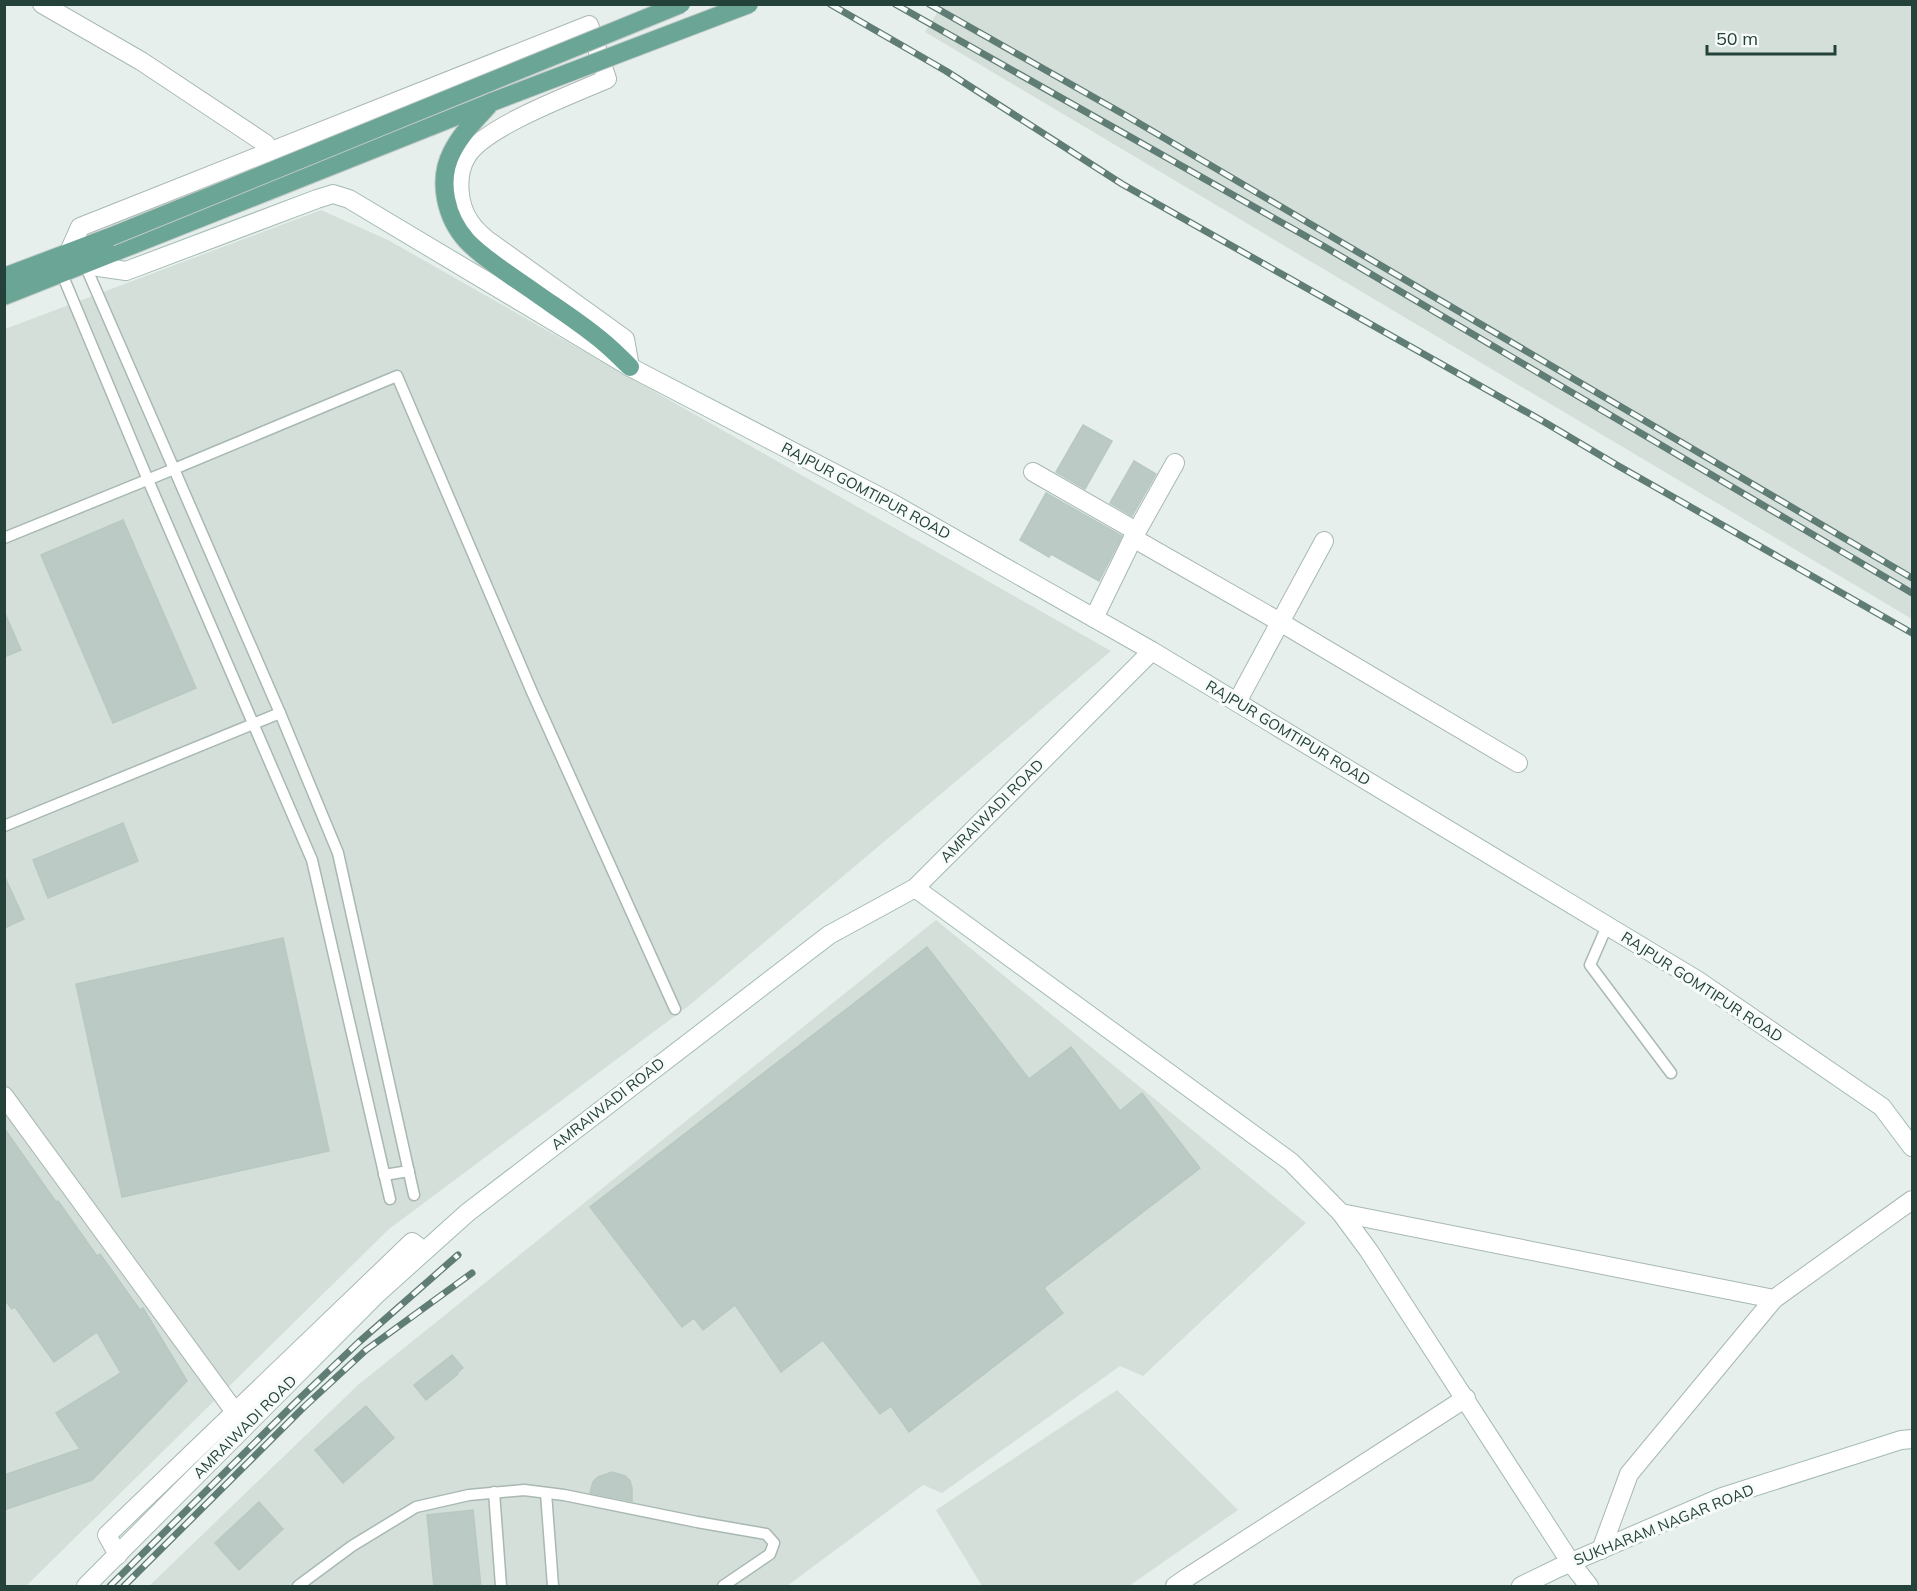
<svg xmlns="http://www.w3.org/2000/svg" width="1917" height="1591" font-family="Mulish,sans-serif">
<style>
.built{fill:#d4dfda}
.building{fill:#bbcac4;stroke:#b8c9c2;stroke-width:1.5}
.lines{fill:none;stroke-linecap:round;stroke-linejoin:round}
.lane-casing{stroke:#a8b8b2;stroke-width:13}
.street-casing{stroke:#a8b8b2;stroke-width:20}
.secondary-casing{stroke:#a4bbb3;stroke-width:20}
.primary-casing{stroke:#c2cac8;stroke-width:20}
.lane{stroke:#fff;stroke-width:10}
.street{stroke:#fff;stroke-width:18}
.secondary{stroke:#fff;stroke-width:18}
.primary{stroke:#6aa596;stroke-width:18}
.rail-casing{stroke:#5f7d75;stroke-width:7}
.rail{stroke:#f7fbf9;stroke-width:4.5;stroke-dasharray:14;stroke-linecap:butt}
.primary-bridge-casing{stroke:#c2cac8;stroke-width:20;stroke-linecap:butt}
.primary-bridge{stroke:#6aa596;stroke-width:18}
.labels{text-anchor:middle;stroke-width:6;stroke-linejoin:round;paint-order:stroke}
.street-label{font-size:15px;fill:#24423a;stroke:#f7fbf9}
</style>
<rect width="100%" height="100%" fill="#e6efeb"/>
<g class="built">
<path d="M943,4L1912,5V619L925,32Z"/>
<path d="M321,210L388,240L1111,651L691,1004L389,1229L26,1586H5V329Z"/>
<path d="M936,920L1306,1223L1143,1376L1120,1366L942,1493L923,1485L787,1586H149L358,1385Z"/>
<path d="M1117,1390L1238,1510L1129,1586H982L936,1510Z"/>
</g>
<g class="building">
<path d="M1083,425L1112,441L1085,489L1056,472Z"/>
<path d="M1134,461L1156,474L1132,516L1110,503Z"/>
<path d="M1046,493L1122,536L1099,581L1051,554L1049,557L1020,540Z"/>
<path d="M123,520L196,688L113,723L41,555Z"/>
<path d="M4,611L21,650L4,657Z"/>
<path d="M123,823L138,861L48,898L33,860Z"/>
<path d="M4,875L24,919L4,928Z"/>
<path d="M283,938L329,1151L122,1197L76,984Z"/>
<path d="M927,947L1029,1079L1071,1047L1120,1111L1142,1093L1200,1168L1044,1288L1063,1313L909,1432L891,1406L880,1414L823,1340L781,1372L735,1305L703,1330L694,1318L682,1327L590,1207Z"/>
<path d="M4,1128L56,1202L58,1201L97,1256L100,1254L140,1310L143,1308L187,1381L92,1480L4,1510V1475L80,1449L56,1413L121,1373L97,1332L54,1362L15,1307L12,1309L4,1299Z"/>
<path d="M452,1355L463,1368L457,1373L458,1374L426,1400L414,1385Z"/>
<path d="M366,1406L394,1438L343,1483L315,1450Z"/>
<path d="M612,1472L625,1476L630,1481L632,1488V1501L590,1493L593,1482L598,1477Z"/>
<path d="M259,1502L283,1529L239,1570L215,1543Z"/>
<path d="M473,1510L481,1587H434L427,1515Z"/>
</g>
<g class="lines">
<defs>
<g id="lane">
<path d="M85,265L174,469L397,376L532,692L675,1009"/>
<path d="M62,274L148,480L312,860L390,1199"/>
<path d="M4,538L174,469L280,713L338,853L414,1195"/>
<path d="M4,826L280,713"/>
<path d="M1607,926L1590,965L1671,1073"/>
<path d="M384,1175L409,1171"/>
<path d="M494,1492L501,1586"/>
<path d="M546,1493L553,1586"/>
<path d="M298,1586L352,1546L416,1507L469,1495L524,1490L564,1495L697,1522L766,1534L774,1543L770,1554L723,1586"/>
</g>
<g id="street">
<path d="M42,4L141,61L266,144"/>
<path d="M68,254L80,227L589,25L607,79C573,94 484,127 467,156C455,175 458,205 470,222C474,228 480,234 486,239L625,339L630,367"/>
<path d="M1033,472L1136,531"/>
<path d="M1133,538L1175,463"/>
<path d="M1094,618L1133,538L1280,622L1518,763"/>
<path d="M1237,702L1324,541"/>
<path d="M4,1096L235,1412"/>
<path d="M1341,1213L1774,1299"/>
<path d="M1601,1550L1629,1474L1774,1299L1912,1200"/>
<path d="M118,1555L107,1535L412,1242L424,1251"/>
<path d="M1175,1586L1188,1577L1466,1398"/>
</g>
<g id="secondary">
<path d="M85,265L126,271L317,199L333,194L349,199L630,367L890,502L1152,651L1697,980L1882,1107L1912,1147"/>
<path d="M915,888L1291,1162L1341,1213L1369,1251L1571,1563L1589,1586"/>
<path d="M86,1586L378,1293L467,1213L829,935L915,888L1152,651"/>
<path d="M1521,1586L1558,1568L1722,1497L1901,1440L1912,1439"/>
</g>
<g id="primary">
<path d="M488,106C475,120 461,134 452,152C437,181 446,218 467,241C484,259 513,277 533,291C554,306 576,320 596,336C608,345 619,356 630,367"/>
<path d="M4,277L110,237"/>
<path d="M4,296L492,102"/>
</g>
</defs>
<use href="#lane" class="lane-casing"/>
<use href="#street" class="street-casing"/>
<use href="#secondary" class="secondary-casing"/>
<use href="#primary" class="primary-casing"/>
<use href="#lane" class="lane"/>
<use href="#street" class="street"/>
<use href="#secondary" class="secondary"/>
<use href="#primary" class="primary"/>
<defs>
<g id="rail">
<path d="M830,4L946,71L1122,184L1546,423L1615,464L1912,633"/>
<path d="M895,4L1325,247L1912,593"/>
<path d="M929,4L1125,115L1912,578"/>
<path d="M110,1586L298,1400L359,1342L458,1255"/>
<path d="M124,1586L304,1407L366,1350L472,1273"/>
</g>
</defs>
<use href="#rail" class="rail-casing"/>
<use href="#rail" class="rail"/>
<defs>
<g id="primary-bridge">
<path d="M492,102L749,4"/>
<path d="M110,237L681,4"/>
</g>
</defs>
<use href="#primary-bridge" class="primary-bridge-casing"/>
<use href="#primary-bridge" class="primary-bridge"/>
</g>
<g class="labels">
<g class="street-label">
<text transform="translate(866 491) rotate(28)" y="5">RAJPUR GOMTIPUR ROAD</text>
<text transform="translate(1288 733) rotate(31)" y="5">RAJPUR GOMTIPUR ROAD</text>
<text transform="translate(992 811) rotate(-45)" y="5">AMRAIWADI ROAD</text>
<text transform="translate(1702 987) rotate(33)" y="5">RAJPUR GOMTIPUR ROAD</text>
<text transform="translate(608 1104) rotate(-38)" y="5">AMRAIWADI ROAD</text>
<text transform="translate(245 1427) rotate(-45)" y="5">AMRAIWADI ROAD</text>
<text transform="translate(1664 1525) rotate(-22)" y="5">SUKHARAM NAGAR ROAD</text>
</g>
</g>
<rect width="1917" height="1591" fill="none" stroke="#24423a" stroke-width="12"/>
<path d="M1707 45v9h128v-9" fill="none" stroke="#24423a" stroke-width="3"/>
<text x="1716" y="45" font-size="18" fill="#24423a" stroke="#f7fbf9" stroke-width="4.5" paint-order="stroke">50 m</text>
</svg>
